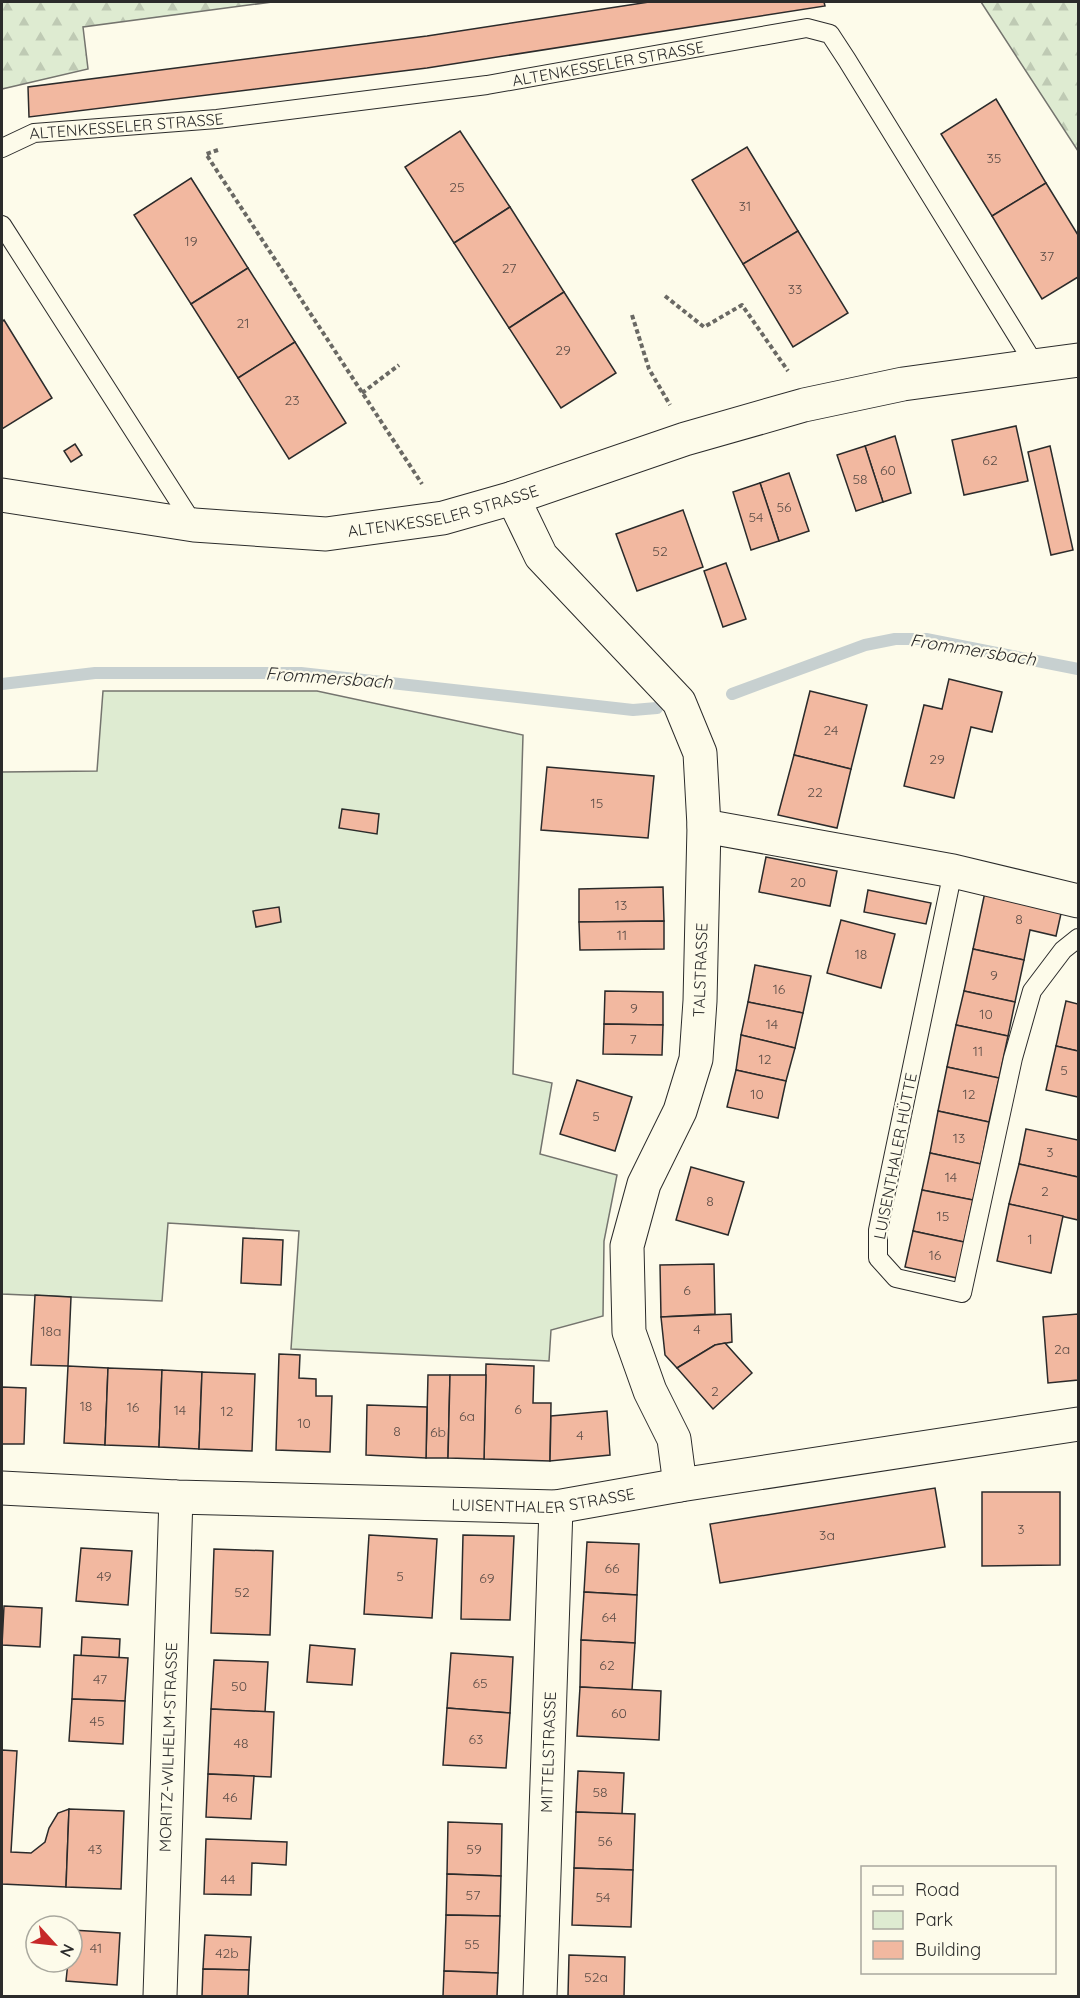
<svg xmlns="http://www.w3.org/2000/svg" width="1080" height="1998" font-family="Quicksand,sans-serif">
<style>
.green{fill:#deebd1;stroke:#74746e;stroke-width:1.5}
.forest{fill:url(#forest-firs);stroke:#74746e;stroke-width:1.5}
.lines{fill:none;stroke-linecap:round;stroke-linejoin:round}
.stream{stroke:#c7d0d0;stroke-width:12}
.building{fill:#f2b8a0;stroke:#2b2b2b;stroke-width:1.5}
.service-casing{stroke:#2b2b2b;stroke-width:20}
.minor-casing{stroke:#2b2b2b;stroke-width:35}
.tertiary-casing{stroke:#2b2b2b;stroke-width:35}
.path{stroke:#6a6964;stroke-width:4;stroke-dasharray:4.5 3;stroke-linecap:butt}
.service{stroke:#fdfbea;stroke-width:18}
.minor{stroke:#fdfbea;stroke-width:33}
.tertiary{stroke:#fdfbea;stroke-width:33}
.labels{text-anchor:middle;stroke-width:4.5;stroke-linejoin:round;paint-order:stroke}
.number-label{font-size:14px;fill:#5d4e48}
.street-label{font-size:16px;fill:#2b2b2b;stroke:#fdfbea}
.water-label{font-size:18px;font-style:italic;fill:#2b2b2b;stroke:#fdfbea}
</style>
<defs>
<pattern id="forest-firs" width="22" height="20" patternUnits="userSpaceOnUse" patternTransform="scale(1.5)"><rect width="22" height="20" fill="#deebd1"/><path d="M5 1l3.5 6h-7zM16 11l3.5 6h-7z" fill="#bfcab4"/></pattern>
</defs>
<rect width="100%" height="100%" fill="#fdfbea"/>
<path class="green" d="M103,691H317L523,735L513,1074L552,1083L540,1154L617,1175L604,1241L603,1316L551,1330L549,1361L291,1349L299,1231L168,1223L162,1301L2,1294V772L97,771Z"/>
<g class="forest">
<path d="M2,2H272L83,27L88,69L2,89Z"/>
<path d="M981,2H1078V151Z"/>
</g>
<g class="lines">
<g class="stream">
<path d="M2,684L95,673H301L633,710L657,708"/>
<path d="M732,694L865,645L895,639H926L1078,669"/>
</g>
</g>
<g class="building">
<path d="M649,2H824L825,6L427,68L29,117L28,87L427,36Z"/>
<path d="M996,99L1046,183L992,216L941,134Z"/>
<path d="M460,131L510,207L454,243L405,167Z"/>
<path d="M747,147L798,231L743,264L692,180Z"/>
<path d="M191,178L248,268L191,304L134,215Z"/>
<path d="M1046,183L1078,235V277L1042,299L992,216Z"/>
<path d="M510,207L564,292L509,328L454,243Z"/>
<path d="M798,231L848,313L793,347L743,264Z"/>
<path d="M248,268L295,342L238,378L191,304Z"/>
<path d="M564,292L616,373L561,408L509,328Z"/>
<path d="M4,320L52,398L2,429V322Z"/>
<path d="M295,342L346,423L289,459L238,378Z"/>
<path d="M1016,426L1028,481L964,495L952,440Z"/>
<path d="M895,436L911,493L883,502L865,446Z"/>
<path d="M75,444L82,455L71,462L64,451Z"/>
<path d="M865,446L883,502L856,511L837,455Z"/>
<path d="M1050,446L1073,550L1051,555L1028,452Z"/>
<path d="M789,473L809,531L779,541L760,483Z"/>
<path d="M760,483L779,541L751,550L733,492Z"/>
<path d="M683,510L703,567L637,591L616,534Z"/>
<path d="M726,563L746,619L723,627L704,571Z"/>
<path d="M949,679L1002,692L992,732L971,727L954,798L904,786L924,705L942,709Z"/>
<path d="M810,691L867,705L851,769L794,755Z"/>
<path d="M794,755L851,769L837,828L778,815Z"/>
<path d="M547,767L654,776L648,838L541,830Z"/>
<path d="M342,809L379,814L377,834L339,828Z"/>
<path d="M766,857L837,871L830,906L759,892Z"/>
<path d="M663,887L664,921L579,922V889Z"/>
<path d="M868,890L931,903L926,924L864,912Z"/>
<path d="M985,892L1062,909L1056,936L1030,930L1024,960L973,949Z"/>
<path d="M279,907L281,922L256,927L253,911Z"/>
<path d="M841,920L895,934L881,988L827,973Z"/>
<path d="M664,921V949L580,950L579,922Z"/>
<path d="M973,949L1024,960L1015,1002L964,991Z"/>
<path d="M755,965L811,976L803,1013L748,1002Z"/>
<path d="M605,991L663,992V1025L604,1024Z"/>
<path d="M964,991L1015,1002L1008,1036L956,1025Z"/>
<path d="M1066,1001L1078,1004V1051L1056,1046Z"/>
<path d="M748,1002L803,1013L795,1048L741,1035Z"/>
<path d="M604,1024L663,1025L662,1055L603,1054Z"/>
<path d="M956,1025L1008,1036L999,1078L947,1067Z"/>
<path d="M741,1035L795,1048L786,1081L736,1070Z"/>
<path d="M1056,1046L1078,1051V1097L1046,1090Z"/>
<path d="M947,1067L999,1078L989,1122L938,1111Z"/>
<path d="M736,1070L786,1081L778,1118L727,1107Z"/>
<path d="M577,1080L632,1097L615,1151L560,1134Z"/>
<path d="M938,1111L989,1122L981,1164L930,1153Z"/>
<path d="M1026,1129L1078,1140V1177L1019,1164Z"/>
<path d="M930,1153L981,1164L973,1200L922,1190Z"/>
<path d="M1019,1164L1078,1177V1220L1009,1204Z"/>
<path d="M691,1167L744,1182L728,1235L676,1220Z"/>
<path d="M922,1190L973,1200L964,1242L913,1231Z"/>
<path d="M1009,1204L1063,1216L1051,1273L997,1261Z"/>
<path d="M913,1231L964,1242L957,1278L905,1267Z"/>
<path d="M243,1238L283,1240L281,1285L241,1283Z"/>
<path d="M714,1264L715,1314L661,1317L660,1265Z"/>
<path d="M35,1295L71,1297L68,1366L31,1365Z"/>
<path d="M731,1314L732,1342L715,1345L677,1368L665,1355L661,1317Z"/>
<path d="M1078,1314V1380L1048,1383L1043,1317Z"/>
<path d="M725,1343L752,1373L713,1409L677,1368L715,1345Z"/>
<path d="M279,1354L300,1355L299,1378L316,1379V1396H332L330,1452L276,1450Z"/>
<path d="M486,1364L534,1366L533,1403H551L550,1461L484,1459Z"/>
<path d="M68,1366L108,1368L105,1445L64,1443Z"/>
<path d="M108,1368L162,1370L159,1447L105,1445Z"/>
<path d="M162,1370L202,1372L199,1449L159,1447Z"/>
<path d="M202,1372L255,1374L252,1451L199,1449Z"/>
<path d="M428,1375H450L448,1458H426Z"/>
<path d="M450,1375H486L484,1459L448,1458Z"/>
<path d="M2,1387L26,1388L24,1444H2Z"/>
<path d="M367,1405L427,1407L426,1458L366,1455Z"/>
<path d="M607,1411L610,1455L550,1461L551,1416Z"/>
<path d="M935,1488L945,1547L720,1583L710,1524Z"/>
<path d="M982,1492H1060V1565L982,1566Z"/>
<path d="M369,1535L437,1539L432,1618L364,1614Z"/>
<path d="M463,1535L514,1536L510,1620L461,1619Z"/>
<path d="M587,1542L639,1544L637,1595L584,1592Z"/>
<path d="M81,1548L132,1551L128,1605L76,1601Z"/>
<path d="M214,1549L273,1551L270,1635L211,1633Z"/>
<path d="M584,1592L637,1595L635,1643L581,1640Z"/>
<path d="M4,1606L42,1608L40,1647L2,1645Z"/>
<path d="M82,1637L120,1639L119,1658L81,1656Z"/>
<path d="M581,1640L635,1643L632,1690L580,1687Z"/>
<path d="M310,1645L355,1649L352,1685L307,1682Z"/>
<path d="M451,1653L513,1657L510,1713L447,1708Z"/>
<path d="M74,1655L128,1658L125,1701L72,1699Z"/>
<path d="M214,1660L268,1662L265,1712L211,1709Z"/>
<path d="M580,1687L661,1691L659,1740L577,1736Z"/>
<path d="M72,1699L125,1701L123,1744L69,1741Z"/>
<path d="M447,1708L510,1713L506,1768L443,1765Z"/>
<path d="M211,1709L274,1712L271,1777L208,1774Z"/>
<path d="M2,1750L17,1751L11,1852L31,1853L45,1842L49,1828L58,1813L69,1809L66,1887L2,1884Z"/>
<path d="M578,1771L624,1773L622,1814L576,1812Z"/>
<path d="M208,1774L254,1776L251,1819L206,1817Z"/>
<path d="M69,1809L124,1811L121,1889L66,1887Z"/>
<path d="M576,1812L635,1814L633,1870L574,1868Z"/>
<path d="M448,1822L502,1824L501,1876L447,1874Z"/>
<path d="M206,1839L287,1842L286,1865L252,1863L251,1895L204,1894Z"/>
<path d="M574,1868L633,1870L631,1927L572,1925Z"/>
<path d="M447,1874L501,1876L500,1916L446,1915Z"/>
<path d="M446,1915L500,1916L498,1973L444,1971Z"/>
<path d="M72,1930L120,1933L117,1985L66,1981L68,1962H72Z"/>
<path d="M205,1935L251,1937L249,1970L203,1969Z"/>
<path d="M569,1955L625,1957L624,1996H568Z"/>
<path d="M203,1969L249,1970L248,1996H202Z"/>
<path d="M444,1971L498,1973L497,1996H443Z"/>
</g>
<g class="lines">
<defs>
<g id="service">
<path id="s1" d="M2,148L34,133L217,119L487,85L807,28L830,34L847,60L1035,365"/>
<path d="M2,225L194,525"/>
<path d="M953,871L878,1230V1258L896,1278L962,1293L1013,1058L1032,991L1063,950L1078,938"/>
</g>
<g id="minor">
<path id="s2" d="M2,495L194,525L326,534L443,518L513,498L685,439L804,405L903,384L1078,360"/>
<path d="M513,498L541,556L679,702L700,753L704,826L700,1001L696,1059L680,1111L644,1184L627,1246L629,1332L650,1391L674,1439L680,1485"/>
<path d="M704,826L953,871L1078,901"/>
<path id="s3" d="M160,1996L176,1497"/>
<path id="s4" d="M540,1996L556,1507"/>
</g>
<g id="tertiary">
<path id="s5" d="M2,1488L176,1497L556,1507L680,1485L1078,1424"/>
</g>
</defs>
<use href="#service" class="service-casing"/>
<use href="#minor" class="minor-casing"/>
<use href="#tertiary" class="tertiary-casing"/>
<g class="path">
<path d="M218,150L206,154L422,484"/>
<path d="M665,296L704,327L742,305L788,371"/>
<path d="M632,315L649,369L670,405"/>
<path d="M362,393L399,365"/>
</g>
<use href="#service" class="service"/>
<use href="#minor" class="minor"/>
<use href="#tertiary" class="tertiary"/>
</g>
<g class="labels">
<g class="number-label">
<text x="994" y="163">35</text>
<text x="457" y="192">25</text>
<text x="745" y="211">31</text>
<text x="191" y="246">19</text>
<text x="1047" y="261">37</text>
<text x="509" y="273">27</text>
<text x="795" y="294">33</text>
<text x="243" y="328">21</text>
<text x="563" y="355">29</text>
<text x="292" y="405">23</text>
<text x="990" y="465">62</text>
<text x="888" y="475">60</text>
<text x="860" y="484">58</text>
<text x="784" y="512">56</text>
<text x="756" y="522">54</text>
<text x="660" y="556">52</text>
<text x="831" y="735">24</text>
<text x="937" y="764">29</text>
<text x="815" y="797">22</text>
<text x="597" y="808">15</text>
<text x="798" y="887">20</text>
<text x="621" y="910">13</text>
<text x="1019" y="924">8</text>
<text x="622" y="940">11</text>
<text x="861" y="959">18</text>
<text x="994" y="980">9</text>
<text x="779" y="994">16</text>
<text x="634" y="1013">9</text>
<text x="986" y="1019">10</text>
<text x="772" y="1029">14</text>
<text x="633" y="1044">7</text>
<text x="978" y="1056">11</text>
<text x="765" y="1064">12</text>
<text x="1064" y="1075">5</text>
<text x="757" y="1099">10</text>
<text x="969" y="1099">12</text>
<text x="596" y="1121">5</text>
<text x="959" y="1143">13</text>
<text x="1050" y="1157">3</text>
<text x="951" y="1182">14</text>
<text x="1045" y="1196">2</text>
<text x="710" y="1206">8</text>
<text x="943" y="1221">15</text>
<text x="1030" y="1244">1</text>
<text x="935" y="1260">16</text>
<text x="687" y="1295">6</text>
<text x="697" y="1334">4</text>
<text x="51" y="1336">18a</text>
<text x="1062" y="1354">2a</text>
<text x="715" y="1396">2</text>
<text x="86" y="1411">18</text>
<text x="133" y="1412">16</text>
<text x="518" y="1414">6</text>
<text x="180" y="1415">14</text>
<text x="227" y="1416">12</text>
<text x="467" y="1421">6a</text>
<text x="304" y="1428">10</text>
<text x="397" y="1436">8</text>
<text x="438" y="1437">6b</text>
<text x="580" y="1440">4</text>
<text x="1021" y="1534">3</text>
<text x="827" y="1540">3a</text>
<text x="612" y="1573">66</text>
<text x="104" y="1581">49</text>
<text x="400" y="1581">5</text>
<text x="487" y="1583">69</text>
<text x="242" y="1597">52</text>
<text x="609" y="1622">64</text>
<text x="607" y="1670">62</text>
<text x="100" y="1684">47</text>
<text x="480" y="1688">65</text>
<text x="239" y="1691">50</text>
<text x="619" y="1718">60</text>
<text x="97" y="1726">45</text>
<text x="476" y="1744">63</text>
<text x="241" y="1748">48</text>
<text x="600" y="1797">58</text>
<text x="230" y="1802">46</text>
<text x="605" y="1846">56</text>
<text x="95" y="1854">43</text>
<text x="474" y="1854">59</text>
<text x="228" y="1884">44</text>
<text x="473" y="1900">57</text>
<text x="603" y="1902">54</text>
<text x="472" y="1949">55</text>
<text x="96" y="1953">41</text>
<text x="227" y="1958">42b</text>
<text x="596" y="1982">52a</text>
</g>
<g class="street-label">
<text dy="6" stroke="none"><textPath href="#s1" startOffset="614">ALTENKESSELER STRASSE</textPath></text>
<text dy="6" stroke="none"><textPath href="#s1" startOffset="128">ALTENKESSELER STRASSE</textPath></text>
<text dy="6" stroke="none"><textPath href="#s2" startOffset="446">ALTENKESSELER STRASSE</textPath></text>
<text transform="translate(700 970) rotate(-88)" y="6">TALSTRASSE</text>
<text transform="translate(895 1156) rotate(-79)" y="6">LUISENTHALER HÜTTE</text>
<text dy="6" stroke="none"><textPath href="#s5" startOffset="542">LUISENTHALER STRASSE</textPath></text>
<text dy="6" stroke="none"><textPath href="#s3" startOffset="249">MORITZ-WILHELM-STRASSE</textPath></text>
<text dy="6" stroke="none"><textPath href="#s4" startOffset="244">MITTELSTRASSE</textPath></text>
</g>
<g class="water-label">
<text transform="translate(973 650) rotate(9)" y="6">Frommersbach</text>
<text transform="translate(329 678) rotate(4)" y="6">Frommersbach</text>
</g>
</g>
<rect width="1080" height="1998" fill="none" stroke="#2b2b2b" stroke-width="6"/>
<rect x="861" y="1866" width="195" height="108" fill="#fdfbea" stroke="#a9a89e" stroke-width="1.5"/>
<rect x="873" y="1886" width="30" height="9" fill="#fdfbea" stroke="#a9a89e" stroke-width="1.5"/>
<text x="915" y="1896" font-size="18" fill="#2b2b2b">Road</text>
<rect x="873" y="1911" width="30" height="18" fill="#deebd1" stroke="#a9a89e" stroke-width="1.5"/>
<text x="915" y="1926" font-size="18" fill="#2b2b2b">Park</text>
<rect x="873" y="1941" width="30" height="18" fill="#f2b8a0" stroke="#a9a89e" stroke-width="1.5"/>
<text x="915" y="1956" font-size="18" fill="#2b2b2b">Building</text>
<g transform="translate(54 1944) rotate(117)"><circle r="28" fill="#fdfbea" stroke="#a9a89e" stroke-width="1.5"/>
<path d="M0-4.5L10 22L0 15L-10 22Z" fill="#c62828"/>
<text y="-9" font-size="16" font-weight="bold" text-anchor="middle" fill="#2b2b2b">N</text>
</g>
</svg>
